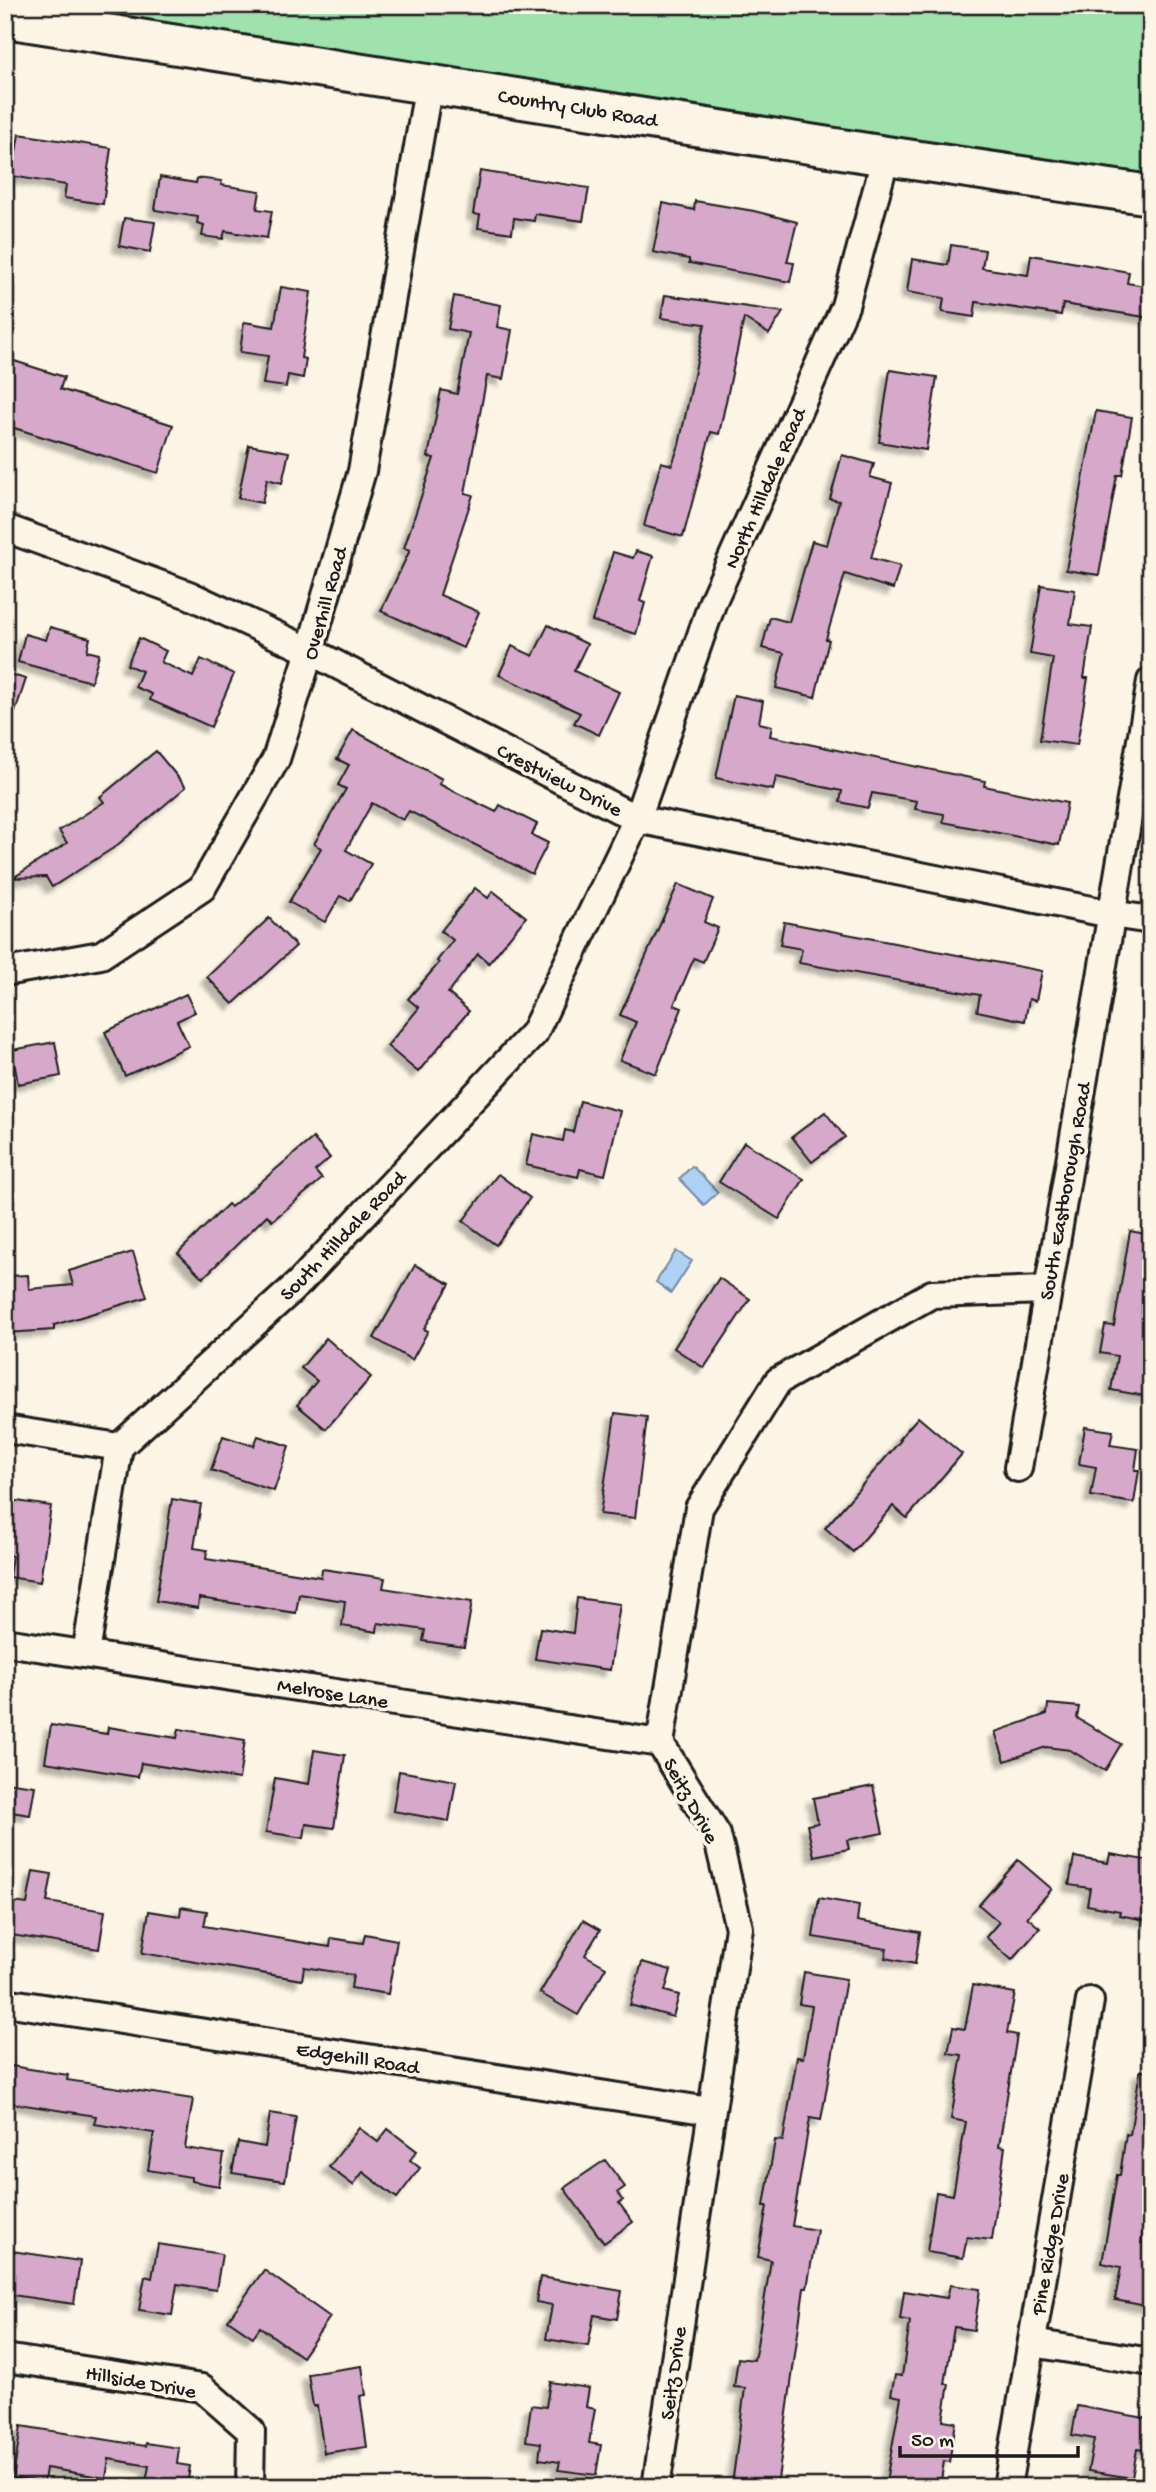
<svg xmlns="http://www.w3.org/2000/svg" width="1156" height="2492" font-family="'Gochi Hand',sans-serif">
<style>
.green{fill:#9fe2ad;stroke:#5e7f64;stroke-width:2}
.water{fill:#aed2f6;stroke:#74899f;stroke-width:2}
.building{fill:#d6a9cb;stroke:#1c1c1c;stroke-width:2;filter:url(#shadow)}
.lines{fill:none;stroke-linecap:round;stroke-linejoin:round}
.street-casing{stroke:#1c1c1c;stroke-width:32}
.secondary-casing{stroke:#1c1c1c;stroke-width:44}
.street{stroke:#fcf5e5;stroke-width:26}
.secondary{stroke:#fcf5e5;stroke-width:38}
.labels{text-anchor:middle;stroke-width:7;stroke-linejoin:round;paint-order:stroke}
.street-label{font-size:21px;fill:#1c1c1c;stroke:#fcf5e5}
</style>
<defs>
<filter id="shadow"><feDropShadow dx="-6" dy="6" stdDeviation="2" flood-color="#0004"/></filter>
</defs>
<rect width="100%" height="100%" fill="#fcf5e5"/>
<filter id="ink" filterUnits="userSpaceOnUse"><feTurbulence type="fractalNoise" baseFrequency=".0143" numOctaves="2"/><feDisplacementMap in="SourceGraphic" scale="14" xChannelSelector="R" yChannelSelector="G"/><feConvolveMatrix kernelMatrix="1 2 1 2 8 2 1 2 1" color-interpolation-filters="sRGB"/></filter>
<g filter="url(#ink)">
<path class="green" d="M32,5H1151V178Z"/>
<g class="water">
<path d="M692,1166L718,1192L704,1205L679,1179Z"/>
<path d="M676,1251L692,1261L671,1293L656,1282Z"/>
</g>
<g class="building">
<path d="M19,134L111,148L103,204L64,198L66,185L12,176Z"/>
<path d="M480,171L589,188L583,221L535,214L534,221L514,218L512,233L478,228L480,215L473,214Z"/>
<path d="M160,177L196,183L197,178L222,181L221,185L260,191L257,209L272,211L267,238L225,231L223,239L202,236L204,225L197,223L198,217L155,210Z"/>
<path d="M695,201L754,211L797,222L787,262L794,263L790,282L689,263V259L653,252L663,203L694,210Z"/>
<path d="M124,218L155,222L150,252L119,246Z"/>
<path d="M951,245L985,250L982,268L1028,275L1031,255L1129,272L1127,283L1151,287V318L1063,304L1061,315L976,302L974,317L942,312L944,298L907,292L912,259L948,265Z"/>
<path d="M281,287L311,292L301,358L306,359L303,378L288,375L286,387L263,384L268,356L240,352L244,322L274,327Z"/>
<path d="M665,295L783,312L769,334L744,318L719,434L711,432L683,537L644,526L661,462L672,465L679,445L705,324L661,318Z"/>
<path d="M454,296L501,305L497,327L512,330L503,379L487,376L465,493L473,495L440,595L479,612L463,648L381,611L410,550L404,548L434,458L428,457L441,390L457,394L469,333L448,329Z"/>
<path d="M5,358L64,377L60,389L173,425L158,473L8,426L10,420L5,419Z"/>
<path d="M890,370L937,377L926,450L879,442Z"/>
<path d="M1096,411L1132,417L1122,475H1117L1099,575L1066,570Z"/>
<path d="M249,445L289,452L282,483L267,479L262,503L238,498Z"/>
<path d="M842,455L874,464L870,477L892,483L871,558L900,566L893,589L845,574L826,639L829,640L815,697L776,688L784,653L762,648L770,617L789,622L812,541L827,545L839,501L830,499Z"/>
<path d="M636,551L653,556L640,601L645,603L636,634L592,621L613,552L633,558Z"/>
<path d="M1041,585L1075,590L1070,624L1092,627L1084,678H1088L1077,745L1040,740L1053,658L1030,654Z"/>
<path d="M548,625L587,644L574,671L619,692L599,735L574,723L580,713L499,675L512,646L533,656Z"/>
<path d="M50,627L90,638L87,651L99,654L91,682L18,662L25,634L46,640Z"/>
<path d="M139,638L166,651L161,662L193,677L201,659L234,674L211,727L150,700L152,694L135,687L142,671L127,665Z"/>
<path d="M5,673L26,679L9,730L5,729Z"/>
<path d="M734,695L763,701L759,723L772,726L770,736L985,781L984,786L1067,803L1059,845L943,822L944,814L915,809L917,801L872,793L868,808L840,802L842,791L776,777L773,790L716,778Z"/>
<path d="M353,730L442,779L439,784L496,812L500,805L537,824L532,835L548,843L532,874L409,811L403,820L372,803L346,850L371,864L350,901L340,896L325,922L289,902L321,848L314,844L346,789L338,785L349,765L337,759Z"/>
<path d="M156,751L186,787L115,847L52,887L46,877L13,878L67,843L59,831L104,802L100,797Z"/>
<path d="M678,884L713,899L704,922L718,928L703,962L694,958L674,1005L682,1008L656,1074L620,1060L636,1022L620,1015Z"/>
<path d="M475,888L488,898L493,891L526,917L489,963L478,954L448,993L469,1011L418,1072L387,1046L419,1008L408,999L439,963L437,961L453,940L441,931Z"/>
<path d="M269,918L296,946L233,1004L207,977Z"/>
<path d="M784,922L1042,971L1036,1001L1029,999L1025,1021L977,1011L980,995L799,963L802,949L780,945Z"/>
<path d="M186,994L195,1012L177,1021L189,1046L125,1076L105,1032Z"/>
<path d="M55,1042L61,1076L18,1084L12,1050Z"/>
<path d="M580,1101L620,1111L605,1175L580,1169L578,1177L526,1165L533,1134L563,1141L565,1130L573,1132Z"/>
<path d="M825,1112L845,1137L812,1162L792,1137Z"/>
<path d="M313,1138L330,1158L315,1171L322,1179L272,1221L267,1215L203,1278L178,1253L228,1204L231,1207Z"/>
<path d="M744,1142L804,1179L779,1219L719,1182Z"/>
<path d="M498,1174L530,1198L496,1245L463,1221Z"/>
<path d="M1130,1231L1151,1235V1397L1111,1390L1117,1356L1100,1353L1105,1325L1114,1326Z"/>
<path d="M133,1252L147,1297L54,1325V1330L5,1333V1292H10L8,1276L28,1275L29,1289L73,1285L69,1271Z"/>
<path d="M415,1265L450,1284L424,1329L428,1331L412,1360L374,1338Z"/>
<path d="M719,1278L750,1299L704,1368L674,1348Z"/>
<path d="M326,1338L371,1377L326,1429L297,1405L317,1381L301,1368Z"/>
<path d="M615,1413L647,1417L635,1518L600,1514Z"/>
<path d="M918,1417L962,1454L907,1518L893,1506L853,1552L825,1528L901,1440L899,1439Z"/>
<path d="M1085,1427L1113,1431L1110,1445L1138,1449L1135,1470H1139L1134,1503L1091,1496L1096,1467L1079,1464Z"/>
<path d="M223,1436L254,1446L258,1436L289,1446L274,1491L211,1470Z"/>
<path d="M172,1499L201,1504L194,1548L207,1550L206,1559L321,1577L322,1569L385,1578L383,1588L472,1602L464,1647L423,1641L425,1630L378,1623L377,1632L342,1626L345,1601L299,1594L296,1613L199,1598L198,1608L156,1601Z"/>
<path d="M10,1500L51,1506L40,1582L9,1577L12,1556L5,1554V1535Z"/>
<path d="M577,1598L620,1604L610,1670L535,1659L540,1628L573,1633Z"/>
<path d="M1048,1704L1079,1707L1077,1718L1121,1744L1105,1771L1070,1750L1046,1747L1005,1761L995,1732L1047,1714Z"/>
<path d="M51,1725L107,1734L108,1727L177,1738L179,1729L245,1740L239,1779L141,1763L138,1777L45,1762Z"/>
<path d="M314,1750L345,1755L334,1828L306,1824L304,1838L266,1832L275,1778L309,1784Z"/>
<path d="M399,1771L456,1781L449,1821L393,1811Z"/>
<path d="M5,1782L35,1786L30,1815L5,1811Z"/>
<path d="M873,1786L883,1833L847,1840L849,1849L814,1856L807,1825L818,1823L813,1798Z"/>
<path d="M1110,1854L1151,1861V1921L1119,1915L1120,1911L1087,1905L1090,1888L1069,1885L1074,1857L1108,1863Z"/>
<path d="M1018,1860L1052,1889L1027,1917L1040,1928L1012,1960L986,1937L999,1922L979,1905Z"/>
<path d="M33,1871L52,1874L47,1902L105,1911L99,1949L5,1934V1901L27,1904Z"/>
<path d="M819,1898L859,1905L857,1921L920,1932L915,1964L885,1958L887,1949L813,1937Z"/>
<path d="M181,1907L207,1911L204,1926L330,1947L331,1938L363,1943L365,1934L397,1940L388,1994L351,1988L353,1975L304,1967L302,1980L142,1953L149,1911L180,1916Z"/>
<path d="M583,1920L600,1930L585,1955L606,1967L578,2015L540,1993Z"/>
<path d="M642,1962L671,1970L665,1991L679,1995L673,2017L630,2005Z"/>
<path d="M804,1972L846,1979L821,2120L810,2118L792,2226L817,2230L807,2288H804L777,2487H745L732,2485L745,2388L734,2387L738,2358L754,2360L757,2345L771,2260L758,2257L767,2206H764L775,2140L783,2141L797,2057L803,2058L812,2006L799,2004Z"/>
<path d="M973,1985L1015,1993L1007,2033L1017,2035L999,2146L1005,2147L992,2240L967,2237L963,2258L927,2252L936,2192L953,2195L966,2122L951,2119L962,2055L948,2053L953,2027L965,2029Z"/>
<path d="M5,2065L68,2075L67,2080L193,2099L185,2148L224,2154L219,2186L191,2181V2177L148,2170L154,2133L94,2124L96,2116L5,2102Z"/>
<path d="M1140,2071L1151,2072V2189L1141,2243L1151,2245V2307L1115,2300L1121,2267L1102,2263L1117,2175H1120L1126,2134L1130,2135Z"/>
<path d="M270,2113L296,2117L285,2181L232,2173L238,2142L265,2147Z"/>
<path d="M359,2128L378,2142L388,2129L417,2151L410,2160L420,2168L397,2198L363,2172L353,2185L329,2167Z"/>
<path d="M605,2160L625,2187L618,2192L623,2200L619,2203L633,2222L604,2243L564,2188Z"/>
<path d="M158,2244L222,2254L216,2290L177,2284L172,2315L139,2310L145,2276L152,2278Z"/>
<path d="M5,2250L80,2261L74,2304L5,2294Z"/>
<path d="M264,2270L330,2317L302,2357L260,2327L253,2337L228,2320Z"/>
<path d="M540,2277L622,2291L617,2319L594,2315L588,2346L546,2339L552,2305L536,2302Z"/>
<path d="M950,2285L980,2289L974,2330L954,2327L945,2384H949L943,2420L956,2422L949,2462L944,2461L940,2487H885L901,2397L891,2395L895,2375L902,2376L910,2321L900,2319L904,2291L947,2298Z"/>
<path d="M362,2366L366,2395L360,2396L367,2447L324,2453L317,2406H313L308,2374Z"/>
<path d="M550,2382L589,2388L586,2407L595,2409L589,2443L601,2445L596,2475L558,2470L560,2462L539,2459L541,2443L526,2441L531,2405L546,2407Z"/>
<path d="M1077,2406L1151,2419L1147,2451L1137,2449L1132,2478L1088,2471L1094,2439L1072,2435Z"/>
<path d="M21,2426L145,2446L146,2443L179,2448L177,2464L190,2466L187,2487H145L149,2466L109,2459L106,2478L46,2468L44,2482L13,2478Z"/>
</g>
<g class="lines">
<defs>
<g id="street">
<path d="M5,528L189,595L310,651L637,819L1111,914L1151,920"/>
<path d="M5,972L101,955L202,888L276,759L310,651L362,471L429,83"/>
<path d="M5,1429L119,1447"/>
<path d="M1018,1468L1151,681"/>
<path d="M5,1642L660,1743"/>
<path d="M86,1654L119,1447L300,1282L534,1033L637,819L713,601L845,306L886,156"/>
<path d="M5,2002L710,2111"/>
<path d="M1032,2343L1151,2362"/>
<path d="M5,2358L202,2388L251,2431L250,2487"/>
<path d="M656,2487L739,1928L717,1835L660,1743L699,1508L778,1381L932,1294L1047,1290"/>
<path d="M1007,2487L1090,2001"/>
</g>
<path id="secondary" d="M5,18L886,156L1151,195"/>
</defs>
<use href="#street" class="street-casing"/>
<use href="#secondary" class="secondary-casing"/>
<use href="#street" class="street"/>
<use href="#secondary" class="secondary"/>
</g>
</g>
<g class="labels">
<g class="street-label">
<text transform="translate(578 107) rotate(9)" y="7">Country Club Road</text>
<text transform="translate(764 488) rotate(-66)" y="7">North Hilldale Road</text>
<text transform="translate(324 603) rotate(-74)" y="7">Overhill Road</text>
<text transform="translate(560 779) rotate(27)" y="7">Crestview Drive</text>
<text transform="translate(1064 1191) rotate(-80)" y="7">South Eastborough Road</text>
<text transform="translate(342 1235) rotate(-46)" y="7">South Hilldale Road</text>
<text transform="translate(333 1692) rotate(9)" y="7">Melrose Lane</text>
<text transform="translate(692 1800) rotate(61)" y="7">Seitz Drive</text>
<text transform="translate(358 2057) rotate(9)" y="7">Edgehill Road</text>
<text transform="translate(1049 2244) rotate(-80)" y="7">Pine Ridge Drive</text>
<text transform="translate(672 2373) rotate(-82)" y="7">Seitz Drive</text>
<text transform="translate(141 2381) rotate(10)" y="7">Hillside Drive</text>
</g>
</g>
<rect width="1156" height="2492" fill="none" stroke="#fcf5e5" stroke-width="28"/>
<rect x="14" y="14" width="1128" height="2464" fill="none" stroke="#1c1c1c" stroke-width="2.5" filter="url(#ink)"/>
<path d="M900 2446v10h178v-10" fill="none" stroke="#1c1c1c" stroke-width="3.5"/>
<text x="911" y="2446" font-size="21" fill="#1c1c1c" stroke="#fcf5e5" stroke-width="5" paint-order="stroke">50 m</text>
</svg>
